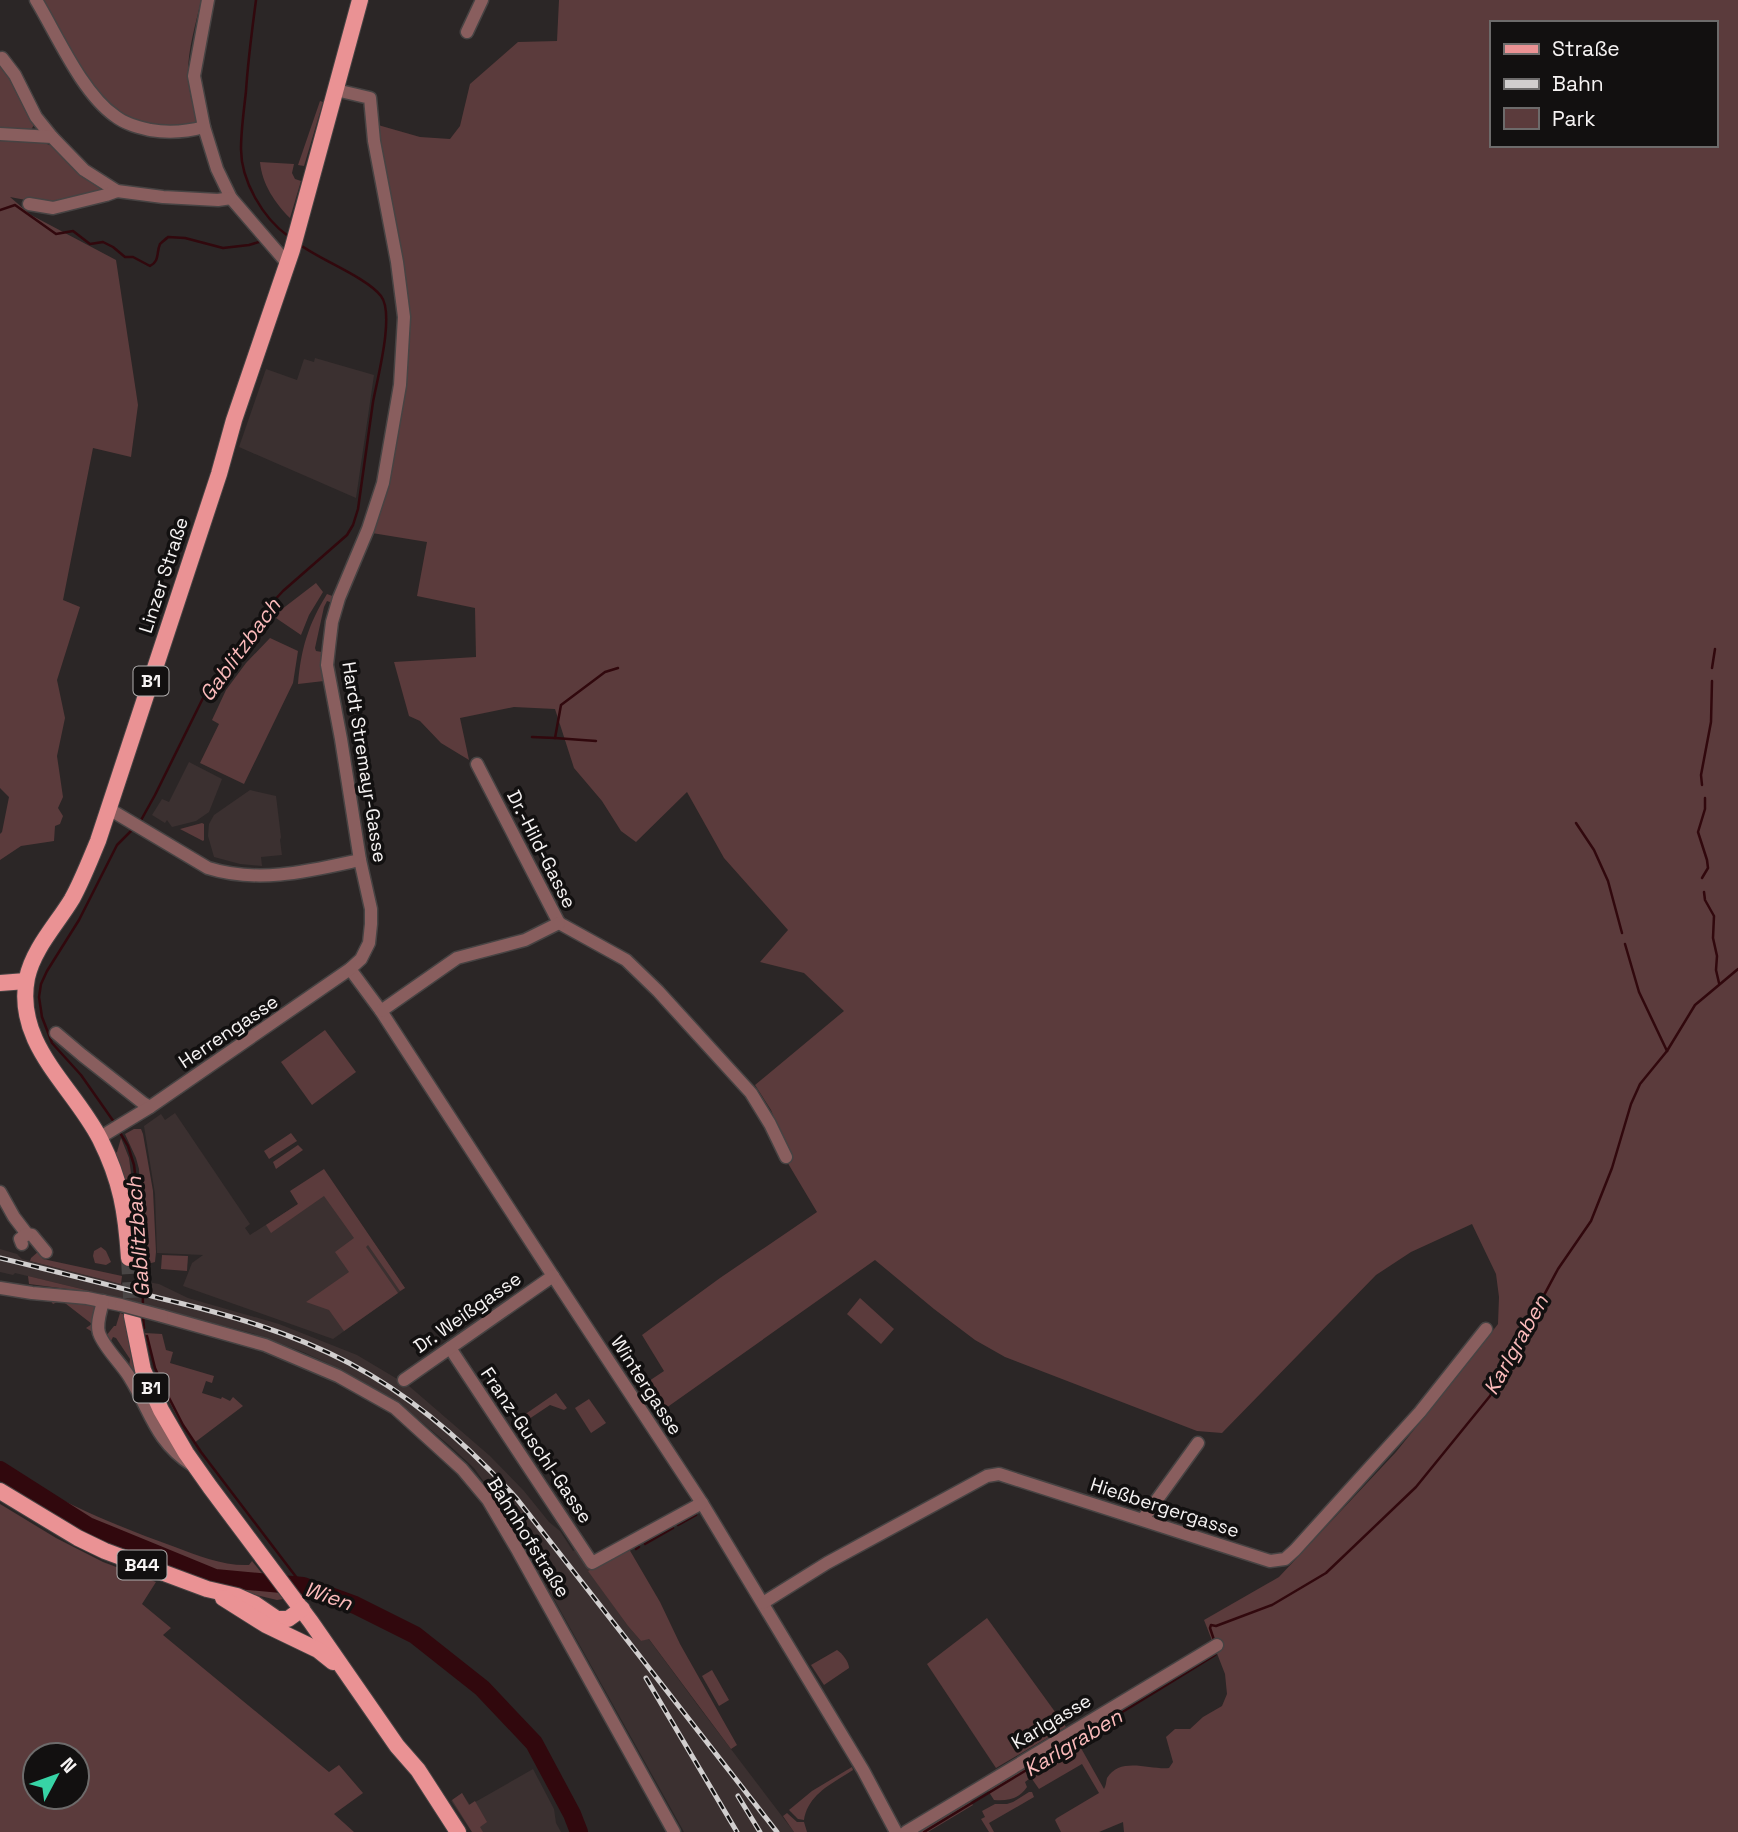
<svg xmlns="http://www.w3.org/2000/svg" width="1738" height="1832" font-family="'Space Grotesk',sans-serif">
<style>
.built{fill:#3b3030}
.green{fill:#5b3b3c;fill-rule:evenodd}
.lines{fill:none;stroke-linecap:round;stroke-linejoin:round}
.stream{stroke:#31080d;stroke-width:2.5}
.river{stroke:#31080d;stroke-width:18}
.major-tunnel{stroke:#494545;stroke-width:16;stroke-dasharray:16 8;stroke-linecap:butt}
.minor-casing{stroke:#474343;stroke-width:15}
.major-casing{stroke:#474343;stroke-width:18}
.minor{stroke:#895e5e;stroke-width:12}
.major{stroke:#ea9294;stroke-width:16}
.rail-casing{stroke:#d1cece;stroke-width:5}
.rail{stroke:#121010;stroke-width:2.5;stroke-dasharray:8;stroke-linecap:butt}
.minor-bridge-casing{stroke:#474343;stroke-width:15;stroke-linecap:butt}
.minor-bridge{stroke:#895e5e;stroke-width:12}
.labels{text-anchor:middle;stroke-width:7;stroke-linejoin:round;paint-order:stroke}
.shield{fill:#121010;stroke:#b2afaf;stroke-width:2}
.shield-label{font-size:18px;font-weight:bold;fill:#f6f3f3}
.street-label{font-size:19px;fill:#f6f3f3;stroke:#121010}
.water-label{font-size:21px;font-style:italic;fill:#fcbbbb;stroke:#121010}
</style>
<rect width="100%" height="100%" fill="#2b2626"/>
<g class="built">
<path d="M315,358L374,375L356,498L239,447L266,369L297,380L304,359L314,362Z"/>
<path d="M189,762L222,779L209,812L196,821L172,827L167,820L165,823L152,815L162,799L169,802Z"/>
<path d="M250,790L276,796L281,837L280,840L282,855L261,857L262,866L240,864L214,857L208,836L209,824L214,815Z"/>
<path d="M175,1113L250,1224L245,1228L250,1235L332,1182L405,1288L333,1339L183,1286L192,1263L203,1255L157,1253L155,1194L144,1126L161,1114L165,1120Z"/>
<path d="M0,1249L17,1254L22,1259L149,1291L148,1282L159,1284L188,1298L279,1324L357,1355L409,1386L490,1456L524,1491L549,1522L560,1531L573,1551L577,1549L591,1569L589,1571L628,1626L641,1641L648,1638L702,1711L794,1832H684L506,1513L474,1468L450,1446L418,1419L362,1383L327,1363L303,1352L255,1334L98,1293L15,1273L13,1275L0,1272Z"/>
<path d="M533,1769L554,1809L556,1823L561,1832H472L451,1801L462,1793L470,1805Z"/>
</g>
<g class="green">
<path d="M42,0H201C196,24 188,48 188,73C188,90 193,106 198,123C106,145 78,64 42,0Z"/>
<path d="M559,0H1738V1832H1124L1123,1822L1099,1832H1061L1055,1820L1057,1818L1099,1793L1082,1764L1039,1789L1032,1779H1029L1025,1782L1027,1787C1019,1799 1008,1801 994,1800L987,1789L993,1783L996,1786L1096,1722L1100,1728L1077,1741L1104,1789C1106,1786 1106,1782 1107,1778C1120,1756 1150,1770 1169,1768L1173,1762L1166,1737L1175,1729H1190L1203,1717L1222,1706L1227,1694L1225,1674L1204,1620L1279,1577L1396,1452L1479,1349L1498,1324L1499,1297L1496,1274L1472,1224L1411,1252L1376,1275L1222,1433L1197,1431L1005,1357L975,1340L934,1309L875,1260L659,1413L640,1387L664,1371L642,1335L720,1278L817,1212L783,1155L790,1158L771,1110L755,1085L844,1011L804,973L760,962L788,930L724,858L687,792L636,842L621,831L602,801L574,768L555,709L514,707L460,718L469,760L441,743L420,721L409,716L394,662L476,657L475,608L417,596L427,542L372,533C395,455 417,370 407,287C406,273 402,259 399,245C391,206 381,165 378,125L420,137L450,139L460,126L470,84L518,42L557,41ZM1491,23H1715V145H1491Z"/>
<path d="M0,62L12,76L35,123L31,130L0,129Z"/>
<path d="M320,101L323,102L304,166L298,165Z"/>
<path d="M0,141L42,142L52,146L81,175L104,189V193L52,205L10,197L31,215L116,260L138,405L131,457L93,448L63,600L80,607L57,680L65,718L57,756L63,797L58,808L63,816L60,824L55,826L54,841L21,846L0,860V834L2,832L9,797L0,788Z"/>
<path d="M260,162L294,164L292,173L295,179L301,181L290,218C275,203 262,184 260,162Z"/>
<path d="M316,583L323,592L309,615L301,635L273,616Z"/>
<path d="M327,594L335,597L333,603L327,601L324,607L315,648L316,651L322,652L324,681L298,684C301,649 308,625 327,594Z"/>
<path d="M270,638L298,651L293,683L244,784L200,763L219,724L212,720L226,690L246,663Z"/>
<path d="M202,823L204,824V840L203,841L180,829Z"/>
<path d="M325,1030L356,1072L312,1105L281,1062Z"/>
<path d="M134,1129H141L143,1134L153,1191L156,1252L155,1262L144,1265L139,1169L136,1158L125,1134Z"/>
<path d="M291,1133L297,1141L269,1159L264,1151Z"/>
<path d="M121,1138L129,1158L134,1196H130L115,1153L117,1152Z"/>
<path d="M298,1145L303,1150L276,1169L273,1162Z"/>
<path d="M324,1169L405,1288L400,1291L368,1245L366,1247L398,1293L344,1331L329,1310L306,1302L349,1272L335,1252L354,1238L324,1196L271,1233L266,1225L298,1204L290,1191Z"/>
<path d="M101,1247L106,1251L111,1262L106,1265L95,1263L93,1256L94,1251Z"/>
<path d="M39,1251L43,1259L122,1276L121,1284L30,1261L31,1258Z"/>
<path d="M162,1255L188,1256L187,1271L161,1269Z"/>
<path d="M28,1276L98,1293L29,1284Z"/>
<path d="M55,1297L93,1305L96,1310L94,1333L86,1328L92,1324L61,1300L53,1304L50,1300Z"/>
<path d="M860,1298L894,1329L881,1344L847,1314Z"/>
<path d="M120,1313L123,1314L133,1365L144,1394L129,1368L130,1359L116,1338L113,1337L111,1341L106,1336L114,1326H116Z"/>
<path d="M145,1333L162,1334L166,1350L173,1352L170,1363L214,1376L212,1383L206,1381L202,1393L221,1399L222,1397L230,1401L233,1397L243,1406L194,1443C169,1406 156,1377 145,1333Z"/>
<path d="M556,1393L567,1408L564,1410L550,1405L514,1429L511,1424Z"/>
<path d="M589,1399L606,1423L591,1433L575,1408Z"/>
<path d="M0,1461C12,1470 23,1479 36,1486C80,1511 128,1530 175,1547C199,1556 223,1566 249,1565L252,1561L283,1599L277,1600L240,1591L235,1585L214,1581L128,1552L89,1535L0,1480Z"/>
<path d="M0,1504L56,1538L103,1562L156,1582L142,1604L171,1628L163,1635L329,1772L339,1765L363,1793L334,1814L354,1832H0ZM35,1755H77V1797H35Z"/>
<path d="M629,1549L660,1602L680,1644L737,1745L731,1749L649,1639L641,1641L628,1626L588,1571Z"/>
<path d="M987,1618L1066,1727L996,1768L927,1664Z"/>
<path d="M837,1650C842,1653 849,1662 849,1668L824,1685L811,1665Z"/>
<path d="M712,1670L729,1700L719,1706L702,1676Z"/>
<path d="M852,1767L853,1770C833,1783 808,1794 804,1820L798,1819L789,1810L812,1791Z"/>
<path d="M1029,1792H1032L1034,1797L989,1823L994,1832H989L981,1819L985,1817L982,1811L995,1804H1007L1013,1802Z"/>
<path d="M462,1793L469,1805L475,1801L487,1822L480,1827L483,1832H472L452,1800Z"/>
<path d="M968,1799L973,1805L928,1832H913Z"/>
<path d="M787,1813L797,1822H804L807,1832H794L783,1816Z"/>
</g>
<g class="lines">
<g class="stream">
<path d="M256,0C252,30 248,60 246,91C244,110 241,130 241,149C241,181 263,218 288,236"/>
<path d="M0,210L15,205L56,234L73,231L90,244L103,242L113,247L125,257H133L150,266C160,261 156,253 160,244C161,243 167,238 168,237L185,238L223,248L249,245L262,241"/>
<path d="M1712,668L1715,649"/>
<path d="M532,737L555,738L561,705L605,672L618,668"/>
<path d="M555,738L596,741"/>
<path d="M1702,785L1701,775L1711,722L1712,681"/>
<path d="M140,822L155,795L207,690L223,673L270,605L283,591L347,535L353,525L358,509C363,473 368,437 373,402C377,380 395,314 381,296C366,277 320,260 299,244"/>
<path d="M1576,823L1594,850L1608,881L1622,933"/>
<path d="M1702,878L1708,868L1707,860L1698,832L1705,809V798"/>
<path d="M1704,892L1705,900L1714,916L1713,938L1717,956L1716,970L1719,983"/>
<path d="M1625,944L1639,992L1667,1051"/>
<path d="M114,1122L81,1075L52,1043L42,1017L39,997L41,984L47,971L79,920L117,845L133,829"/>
<path d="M119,1131L128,1146L134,1165L141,1225L143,1306"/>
<path d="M143,1316L144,1328"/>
<path d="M147,1336L155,1368L165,1390L183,1425L201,1452L303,1586"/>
<path d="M678,1525L696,1515"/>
<path d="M645,1544L673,1528"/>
<path d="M636,1549L639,1547"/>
<path d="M1215,1643L1210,1628L1211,1625L1216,1626L1272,1605L1326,1573L1416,1487L1490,1396L1558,1269L1591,1221L1612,1168L1631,1104L1640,1084L1667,1051L1695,1005L1738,969"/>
<path d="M924,1832C1021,1773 1119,1715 1215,1655L1216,1652"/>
</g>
<path class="river" d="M0,1470L88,1526L215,1578L303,1586L355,1605L415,1635L482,1688L534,1743L572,1814L579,1832"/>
<path class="major-tunnel" d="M129,1258L132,1316"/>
<defs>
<g id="minor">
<path d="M36,0C57,35 82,93 115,116C125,124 138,127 150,130C168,133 186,132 204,127"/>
<path d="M208,0L194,76L204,127L217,169L231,198L287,263"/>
<path d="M467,32L482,0"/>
<path d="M2,58L15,75L36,117L52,137"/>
<path d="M0,134L52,137L84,170L117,191L163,197L218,200L231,198"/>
<path d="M29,204L53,208L106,195L117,191"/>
<path d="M477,764L559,923"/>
<path d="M109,809L208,868C259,884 310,871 360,860"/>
<path d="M559,923L626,960L658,991L751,1093L770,1124L786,1157"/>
<path d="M350,969L381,1011L553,1276L702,1503L863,1770L896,1832"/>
<path d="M381,1011L457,958L525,940L559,923"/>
<path d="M56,1033L82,1055L143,1103L150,1107"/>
<path d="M99,1138L150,1107L350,969L361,959L369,943L371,924V909L360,860L341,739L327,665L329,647L332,622L339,598L368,529L383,483L400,385L404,317L397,262L374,141L370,98L336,90"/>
<path d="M0,1192L14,1217L27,1234L32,1235L46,1252"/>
<path d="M22,1244L20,1239L27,1234"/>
<path d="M0,1288L32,1293L87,1298L121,1305"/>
<path d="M103,1301C101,1311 96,1323 99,1333C104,1348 122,1364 130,1378C151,1412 155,1441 192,1465"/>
<path d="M162,1316L265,1345L338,1376L395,1408L462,1469L488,1500L518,1551L674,1832"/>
<path d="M450,1348L592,1563L702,1503"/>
<path d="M404,1380L553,1276"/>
<path d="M1143,1519L1198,1443"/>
<path d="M763,1603L827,1563L987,1476L999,1474L1270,1561L1285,1559L1295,1550L1420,1412L1486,1329"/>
<path d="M906,1832L1217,1645"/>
</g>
<g id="major">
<path d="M0,983L26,981"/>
<path d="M129,1258C126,1212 121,1181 100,1139C73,1086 14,1044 27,978C33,949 57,924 72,899C82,881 90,860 98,841L219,474L234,420L292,250L360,0"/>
<path d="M132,1316L143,1370L161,1410L186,1453L210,1487L311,1622L397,1746L418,1770L458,1832"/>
<path d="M0,1491L78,1538L105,1551L207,1589L237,1596L255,1604L277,1619H288L302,1609"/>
<path d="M223,1598L266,1625L318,1650L333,1662"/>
</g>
</defs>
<use href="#minor" class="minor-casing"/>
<use href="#major" class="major-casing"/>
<use href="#minor" class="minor"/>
<use href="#major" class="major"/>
<defs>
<g id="rail">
<path d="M0,1258C53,1271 106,1284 159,1298C226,1314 288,1331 349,1363C414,1397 468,1445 517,1499L777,1832"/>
<path d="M646,1678L737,1832"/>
<path d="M738,1796L760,1832"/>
</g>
</defs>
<use href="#rail" class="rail-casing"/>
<use href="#rail" class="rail"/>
<defs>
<path id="minor-bridge" d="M121,1305L162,1316"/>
</defs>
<use href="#minor-bridge" class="minor-bridge-casing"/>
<use href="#minor-bridge" class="minor-bridge"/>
</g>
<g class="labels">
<g class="shield">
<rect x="133.5" y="666.5" width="35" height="29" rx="5"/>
<rect x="133.5" y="1373.5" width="35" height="29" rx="5"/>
<rect x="117.5" y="1550.5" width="49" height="29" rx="5"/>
</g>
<g class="shield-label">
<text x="151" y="687">B1</text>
<text x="151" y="1394">B1</text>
<text x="142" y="1571">B44</text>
</g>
<g class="street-label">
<text transform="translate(163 575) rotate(-72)" y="7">Linzer Straße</text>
<text transform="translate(365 762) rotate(81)" y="7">Hardt Stremayr-Gasse</text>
<text transform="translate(542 849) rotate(63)" y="7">Dr.-Hild-Gasse</text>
<text transform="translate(228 1031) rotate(-34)" y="7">Herrengasse</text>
<text transform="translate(467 1312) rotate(-35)" y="7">Dr. Weißgasse</text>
<text transform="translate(647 1385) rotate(57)" y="7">Wintergasse</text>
<text transform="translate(537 1445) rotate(56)" y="7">Franz-Guschl-Gasse</text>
<text transform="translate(1165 1507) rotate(18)" y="7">Hießbergergasse</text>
<text transform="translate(529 1537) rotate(58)" y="7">Bahnhofstraße</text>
<text transform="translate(1051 1721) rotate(-31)" y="7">Karlgasse</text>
</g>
<g class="water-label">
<text transform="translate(240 650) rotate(-54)" y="7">Gablitzbach</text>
<text transform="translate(138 1237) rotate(-94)" y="7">Gablitzbach</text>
<text transform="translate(1516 1345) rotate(-61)" y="7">Karlgraben</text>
<text transform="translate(328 1596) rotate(19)" y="7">Wien</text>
<text transform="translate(1073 1743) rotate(-31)" y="7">Karlgraben</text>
</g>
</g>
<rect x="1490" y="21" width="228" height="126" fill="#121010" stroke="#6d6b6b" stroke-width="2"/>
<rect x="1504" y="44" width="35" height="10" fill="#ea9294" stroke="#6d6b6b" stroke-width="2"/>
<text x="1552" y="56" font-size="21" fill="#f6f3f3">Straße</text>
<rect x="1504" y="79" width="35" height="10" fill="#d1cece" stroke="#6d6b6b" stroke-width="2"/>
<text x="1552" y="91" font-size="21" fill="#f6f3f3">Bahn</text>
<rect x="1504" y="108" width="35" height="21" fill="#5b3b3c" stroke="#6d6b6b" stroke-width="2"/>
<text x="1552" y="126" font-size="21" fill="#f6f3f3">Park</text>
<g transform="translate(56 1776) rotate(49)"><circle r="33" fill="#121010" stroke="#6d6b6b" stroke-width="2"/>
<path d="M0-5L12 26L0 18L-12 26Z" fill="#37d4a6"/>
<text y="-10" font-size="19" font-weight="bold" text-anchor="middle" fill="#f6f3f3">N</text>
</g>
</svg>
